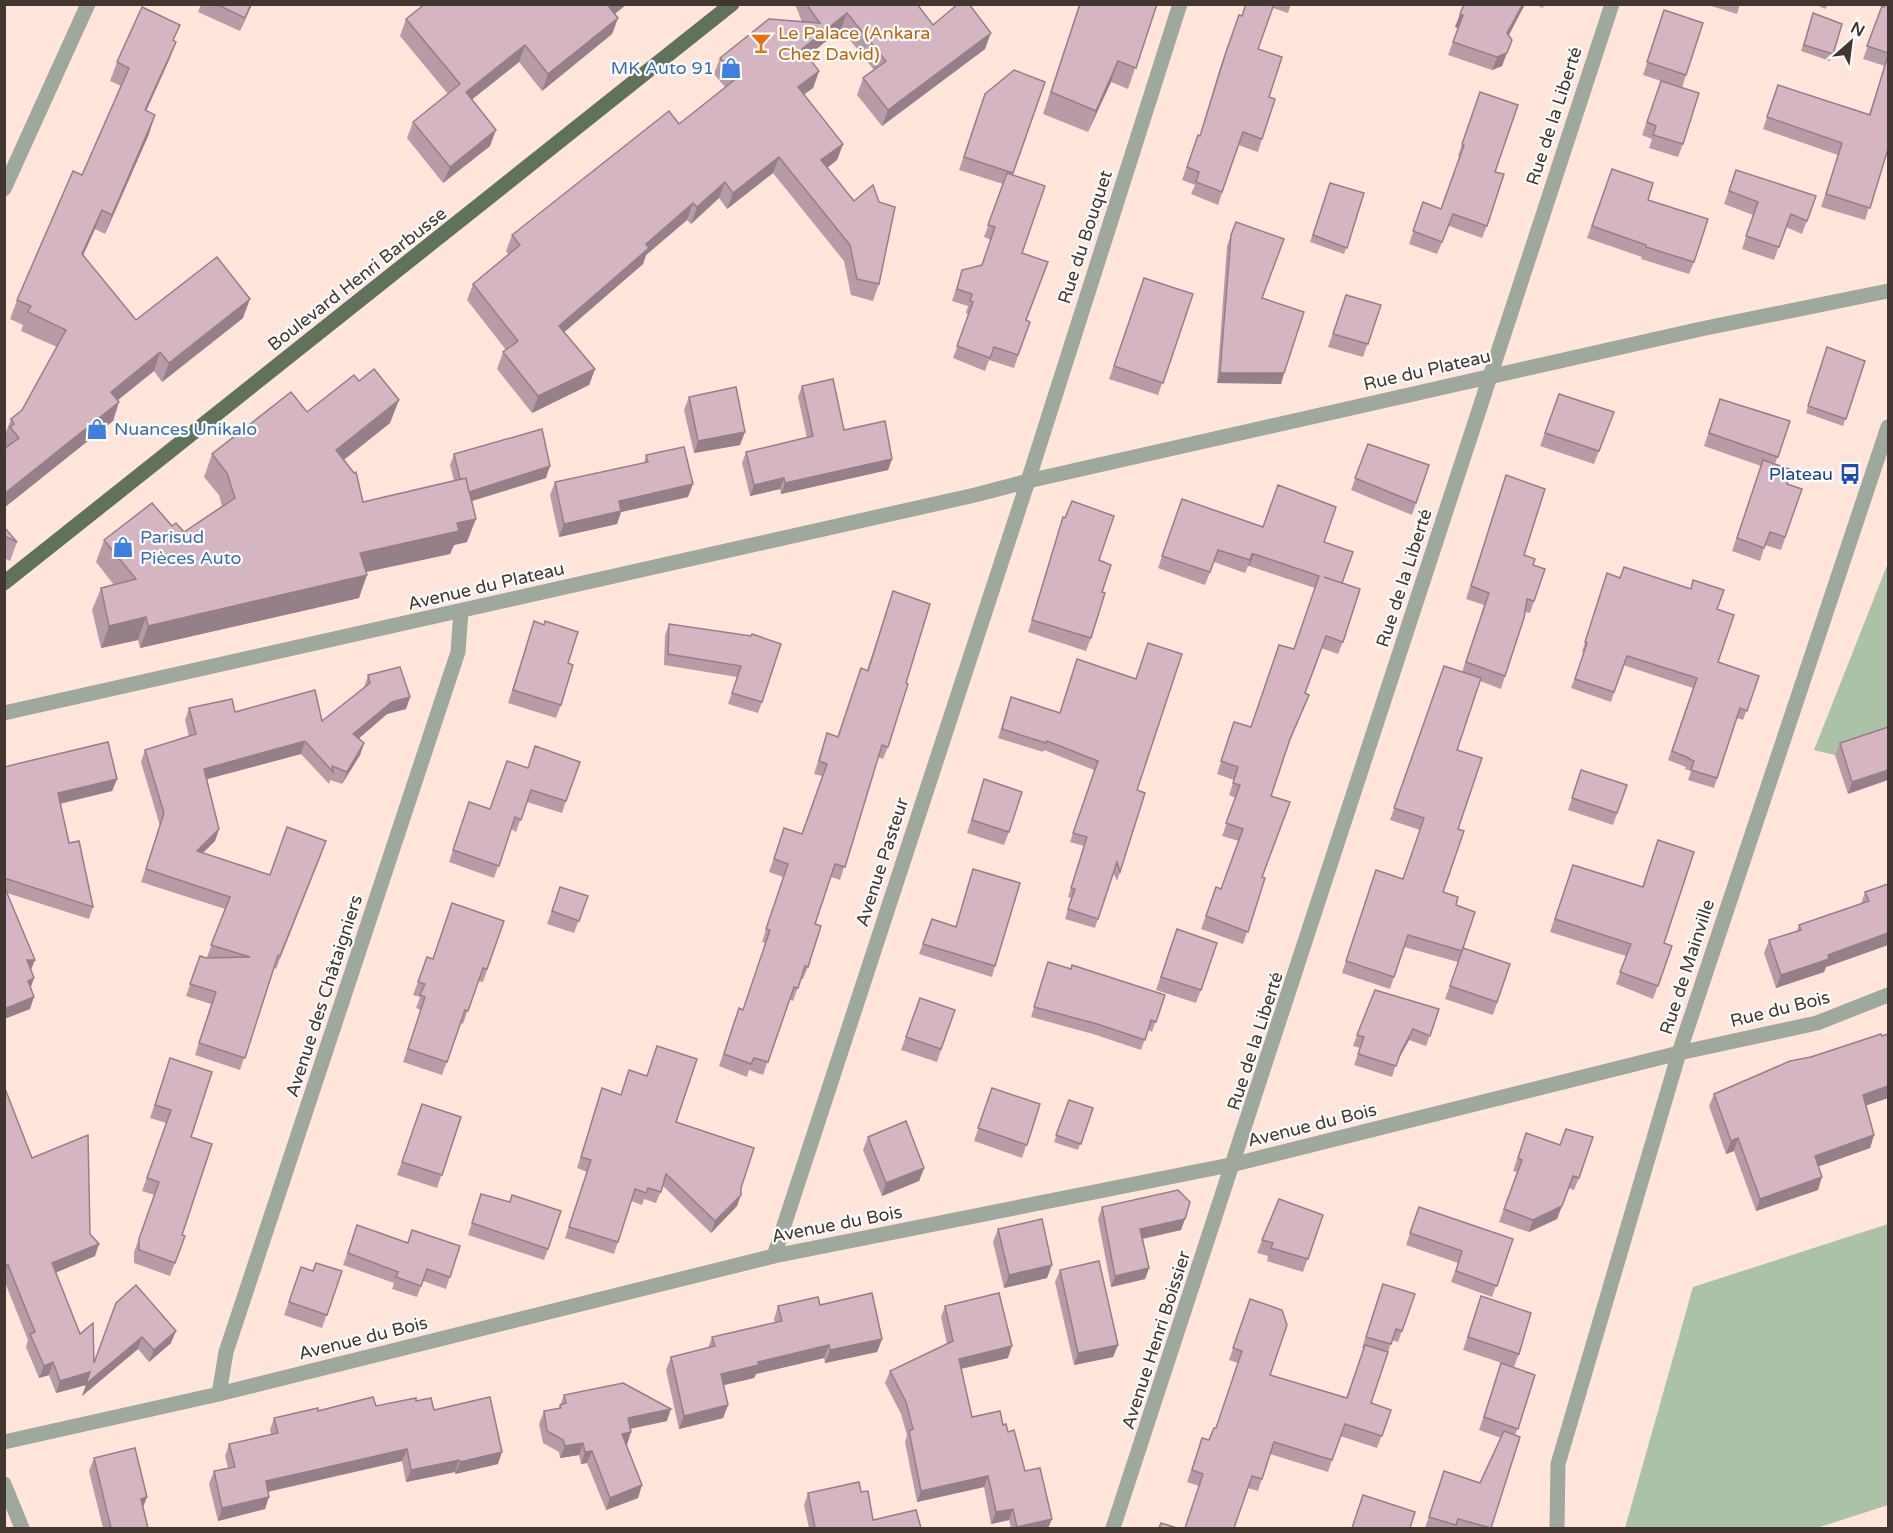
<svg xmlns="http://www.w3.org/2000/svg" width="1893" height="1533" font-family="'Varela Round',sans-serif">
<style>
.forest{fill:#acc2a6}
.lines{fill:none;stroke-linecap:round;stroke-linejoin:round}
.street{stroke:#9ea89c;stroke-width:15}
.primary{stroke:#60715c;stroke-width:15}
.wall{fill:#b79ca7}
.shaded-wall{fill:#957f88}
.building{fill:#d5b5c2;stroke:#957f88;stroke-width:1.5}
.labels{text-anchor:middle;stroke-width:4.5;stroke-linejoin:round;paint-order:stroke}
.food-label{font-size:18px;fill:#c56008;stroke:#fff;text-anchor:start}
.shop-label{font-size:18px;fill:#366cbe;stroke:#fff;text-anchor:start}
.street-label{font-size:18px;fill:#423630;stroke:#fff}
.transit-label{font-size:18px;fill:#164399;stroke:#fff;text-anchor:end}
</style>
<rect width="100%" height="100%" fill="#ffe5da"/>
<g class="forest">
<path d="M1888,563V768L1814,750Z"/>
<path d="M1888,1224V1505L1817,1528H1625L1693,1287Z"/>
</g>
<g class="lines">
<g class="street">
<path d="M4,189L88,4"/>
<path d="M4,713L975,495L1028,481L1701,329L1888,291"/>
<path d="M774,1256L1028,481L1180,4"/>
<path d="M219,1394L226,1352L458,652L461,611"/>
<path d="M4,1442L219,1394L774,1256L1235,1164L1679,1053L1817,1023L1888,995"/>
<path d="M4,1484L22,1528"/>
<path d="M1113,1528C1283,1022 1444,512 1612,4"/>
<path d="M1557,1528L1558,1464L1679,1053L1888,427"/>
</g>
<path class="primary" d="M4,583L732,4"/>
</g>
<g class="wall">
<path d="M201,4H252L240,31L198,12Z"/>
<path d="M425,4H627L615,14L618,18L612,34L542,91L519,62L472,99L490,146L443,183L407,138L413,122L448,94L400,36L406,19Z"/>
<path d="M795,4H917L933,25L985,49L882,126L857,95L863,78L874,70L841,29L807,56L819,71L813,88L804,94L843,144L837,160L827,168L879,284L873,301L851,295L844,261L773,173L727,209L719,198L691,224L687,220L646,255L643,264L564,332L595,369L589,385L532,413L497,369L503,352L506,350L467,300L473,284L509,255L506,251L512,235L679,124L725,87L714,74L720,58L802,22Z"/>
<path d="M1079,4H1157L1128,89L1111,82L1088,132L1043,114L1079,5Z"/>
<path d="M1246,4H1291L1288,13L1273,8L1258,49L1269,97L1262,139L1258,152L1238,145L1218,205L1191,194L1195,185L1182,180L1198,135H1200L1220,68L1239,15L1242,16Z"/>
<path d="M1525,4L1509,35L1502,66L1492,70L1448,55L1458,28L1455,27Z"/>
<path d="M1533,4H1544L1543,8Z"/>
<path d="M1705,4H1740L1737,14Z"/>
<path d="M1813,4H1827L1826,9Z"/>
<path d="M1883,4H1888V149L1865,220L1821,207L1838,155L1763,129L1778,85L1869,114L1885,66L1863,59Z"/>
<path d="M1813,13L1842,24L1830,61L1801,51Z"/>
<path d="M1660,23L1686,75L1682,88L1683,144L1678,157L1649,148L1652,139L1642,135L1661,81L1643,75Z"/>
<path d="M175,41L176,42L169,60L146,111L149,134L105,234L95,229L83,255L136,320L243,318L162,382L154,371L118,400L113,421L5,449L4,448L5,440L4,437L11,419L22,410L57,347L21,331L23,325L10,319L17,300L82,175L121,86L110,81L117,62Z"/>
<path d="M1045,82L1013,175L1022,253L1026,320L1030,322L1014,368L989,360L985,371L953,358L969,315L966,313L968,306L952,301L962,270L982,265L991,240L984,237L1003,184L959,170L980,107Z"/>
<path d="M1480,92L1495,172L1487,226L1482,238L1449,226L1437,254L1409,244L1423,202L1441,209L1460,157L1458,156Z"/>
<path d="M1612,169L1648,200L1694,262L1689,274L1641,259L1642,257L1587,238Z"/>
<path d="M1736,170L1816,196L1802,234L1786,227L1774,260L1742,249L1753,215L1724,204Z"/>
<path d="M1330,183L1364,193L1344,254L1310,242Z"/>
<path d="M1231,235L1284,373L1281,384L1217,383L1227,246Z"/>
<path d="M1144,278L1193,294L1158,395L1109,379Z"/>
<path d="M1346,295L1381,305L1363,357L1328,347Z"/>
<path d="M1827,347L1865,361L1843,426L1806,413Z"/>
<path d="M802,386L844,430L892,459L888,470L781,494L780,489L750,496L742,463L746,452L807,438L798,397Z"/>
<path d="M1559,394L1614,412L1594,464L1540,446Z"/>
<path d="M689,397L740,445L694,453L684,410Z"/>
<path d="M1720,399L1790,421L1775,464L1787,484L1802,489L1781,550L1765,545L1760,561L1732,551L1761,466L1704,446Z"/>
<path d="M307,412L390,423L344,460L363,502L454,481L450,465L454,454L546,478L471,501L467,542L454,545L450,554L366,572L359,598L140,648L138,640L101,648L92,610L101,588L114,585L96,562L104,540L172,526L184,532L222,506L219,495L204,477L212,454Z"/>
<path d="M1368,444L1429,465L1412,515L1351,490Z"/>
<path d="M646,455L688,497L621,512L617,524L559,537L550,495L555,482L644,463Z"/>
<path d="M1506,475L1524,555L1533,565L1545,569L1530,613L1525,612L1501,689L1480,681L1457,750L1458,829L1443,892L1456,905L1475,912L1458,962L1404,947L1390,989L1342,973L1376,870L1403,879L1420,830L1390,820L1444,666L1462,672L1484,605L1466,599Z"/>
<path d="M1182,499L1263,527L1324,542L1342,583L1343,642L1338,654L1321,648L1305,693L1309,695L1288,746L1271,796L1262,877L1265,878L1243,944L1201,929L1216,887L1221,889L1239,841L1222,836L1236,798L1229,795L1234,780L1217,774L1234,722L1250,727L1294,649L1315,588L1249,566H1248L1245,573L1214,562L1205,585L1158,568Z"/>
<path d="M1063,517L1102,592L1091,638L1086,651L1028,632Z"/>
<path d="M4,527L17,542L10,561L4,558Z"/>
<path d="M1604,583L1717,609L1718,662L1759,676L1743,720L1737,718L1714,788L1688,780L1691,771L1685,769L1686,767L1668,760L1693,688L1623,665L1611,702L1571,688L1584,653L1582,652Z"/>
<path d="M893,591L906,683L888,747L883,759L878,757L840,880L831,877L815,924L808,967L803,979H801L793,1001L789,999L763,1075L749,1070L747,1077L719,1066L734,1021L743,1010L766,943L762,942L783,877L769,872L784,828L802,834L822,776L814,774L827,733L838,737L867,670Z"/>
<path d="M534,621L568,663L561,705L556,718L508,703Z"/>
<path d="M669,624L751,636L762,702L758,713L728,704L737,677L664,665L665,635Z"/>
<path d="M1077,659L1137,790L1120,872L1117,881L1113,872L1095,928L1065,919L1071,898L1068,897L1084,846L1070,842L1094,770L1044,750L1043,752L998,738L1011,697L1060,713Z"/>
<path d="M368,675L410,697L406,709L387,714L359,738L364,743L360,755L342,784L330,780L329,784L301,754L207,779L219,829L215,841L203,853L270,875L322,853L276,969L274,968L240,1070L195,1055L211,1004L186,996L200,956L206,958H210L207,957L225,909L141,882L160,826L141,762L145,750L189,737L185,720L189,708L322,721L364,688Z"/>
<path d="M1888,727L1848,794L1835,755L1840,743Z"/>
<path d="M535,746L566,801L562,813L527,802L516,832L511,829L494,878L449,862L465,814L490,809L528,768Z"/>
<path d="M4,767L117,779L112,791L60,804L69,843L93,907L89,919L7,893L31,970V988L30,1009L4,1019Z"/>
<path d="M1581,770L1627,785L1613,825L1568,810Z"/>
<path d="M984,779L1009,832L1004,845L967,833Z"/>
<path d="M1658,840L1664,943L1672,946L1653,999L1616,984L1626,956L1550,932L1573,865L1642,887Z"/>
<path d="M973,869L995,966L992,977L919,954L932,919L956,927Z"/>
<path d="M1888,884V945L1826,967L1824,972L1776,988L1764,953L1769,940L1797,931L1799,925L1861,904L1865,892Z"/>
<path d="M560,887L588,896L574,933L547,924Z"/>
<path d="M504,921L483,982L478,981L463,1024L461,1023L442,1075L403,1062L421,1010L416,1008L420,997L413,995L427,957L433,959Z"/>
<path d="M1172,942L1201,990L1196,1003L1156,990Z"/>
<path d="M1463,948L1510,964L1493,1015L1445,999Z"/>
<path d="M1048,962L1165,995L1152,1032L1148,1030L1141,1050L1093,1034L1031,1017Z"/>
<path d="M920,998L955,1010L937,1062L901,1050Z"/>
<path d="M1439,1009L1426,1046L1409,1040L1397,1061L1392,1077L1354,1065L1360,1048L1353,1046L1357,1035Z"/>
<path d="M170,1058L191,1137L182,1235L185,1236L170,1276L134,1263V1252L155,1195L142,1191L166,1123L150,1118Z"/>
<path d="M4,1086L32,1158L90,1234L95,1256L56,1272L80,1334L94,1363L116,1303L171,1343L149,1362L138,1349L82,1396L86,1385L56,1393L49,1375L39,1378L26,1347L28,1340L4,1280Z"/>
<path d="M602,1088L676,1122L741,1188L737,1206L711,1233L663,1186L656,1203L644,1199L642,1205L631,1201L614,1254L565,1238L587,1172L577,1168Z"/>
<path d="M992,1088L1040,1104L1022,1158L974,1141Z"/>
<path d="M1714,1094L1888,1098L1866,1105L1874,1135L1870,1148L1819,1166L1818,1190L1756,1211L1734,1151L1726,1154L1709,1106Z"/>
<path d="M1069,1100L1093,1108L1078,1150L1054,1142Z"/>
<path d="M422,1104L461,1117L437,1188L397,1175Z"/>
<path d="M1526,1133L1579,1178L1574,1190L1568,1188L1557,1219L1529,1232L1499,1222L1517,1172L1513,1171Z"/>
<path d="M868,1137L924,1168L919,1181L882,1196L863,1150Z"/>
<path d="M481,1194L510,1202L548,1249L544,1260L468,1235Z"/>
<path d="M1102,1207L1181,1230L1143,1239L1149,1268L1145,1279L1111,1287L1098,1219Z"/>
<path d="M1419,1207L1513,1239L1492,1297L1451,1282L1458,1263L1406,1245Z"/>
<path d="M1323,1215L1303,1272L1267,1261L1268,1256L1257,1253L1262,1240Z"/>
<path d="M357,1225L408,1243L460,1246L446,1289L423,1281L417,1297L392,1289L394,1283L343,1265Z"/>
<path d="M998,1229L1047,1278L1004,1288L993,1242Z"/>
<path d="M301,1267L313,1271H342L322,1328L284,1315Z"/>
<path d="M1060,1270L1118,1345L1113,1357L1074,1365L1055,1282Z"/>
<path d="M1379,1294H1415L1398,1342L1392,1340L1371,1403L1391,1410L1377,1448L1340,1436L1328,1472L1270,1454L1258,1491L1248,1488L1199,1486L1187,1482L1202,1438L1209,1440L1216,1428L1238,1363L1229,1360L1250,1299L1270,1375L1346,1398L1364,1348H1362Z"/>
<path d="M1481,1296L1519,1354L1514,1367L1463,1350Z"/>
<path d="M820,1305L882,1339L877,1352L825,1363L824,1358L756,1374L754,1378L723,1385L728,1405L723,1418L679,1429L666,1370L671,1357L708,1348L712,1337L775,1323L774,1319L778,1306Z"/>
<path d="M945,1306L1008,1358L961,1369L972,1417L1003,1425L1008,1432L1025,1471L1052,1519L1048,1528H1011L1009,1520L991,1524L984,1487L917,1502L905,1442L907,1435L901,1414L885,1383L890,1371L947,1344L941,1317Z"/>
<path d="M1501,1363L1535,1375L1515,1436L1491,1528H1425L1444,1471L1480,1483L1501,1438L1479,1430Z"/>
<path d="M564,1395L667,1421L630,1429L626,1445L638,1498L606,1510L587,1463L581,1464L579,1455L560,1458L559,1452L543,1443L539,1424L544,1411L559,1408Z"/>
<path d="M416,1401L434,1410L498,1464L455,1474V1472L406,1482L402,1461L268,1492L265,1509L218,1521L209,1484L214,1471L228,1468L225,1456L229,1444L271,1434L270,1430L274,1418L318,1411L376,1406Z"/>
<path d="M94,1458L143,1508L148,1528H103L89,1471Z"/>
<path d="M861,1492L873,1520L921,1528H809L804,1505L808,1493Z"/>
</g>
<g class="shaded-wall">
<path d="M251,4H252L240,31L245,18Z"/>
<path d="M612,4H627L603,23L609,7Z"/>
<path d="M1523,4H1525L1503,46L1507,33Z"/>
<path d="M847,13L841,29L796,66L802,49Z"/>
<path d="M1460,14L1463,15L1458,28L1455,27Z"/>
<path d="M618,18L612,34L542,91L548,74Z"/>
<path d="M991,33L985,49L882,126L888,110Z"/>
<path d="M1512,40L1502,66L1492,70L1497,57Z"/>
<path d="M176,42L169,60L138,129L145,110Z"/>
<path d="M525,45L519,62L460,109L466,92Z"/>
<path d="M1118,61L1111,82L1088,132L1096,111Z"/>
<path d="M819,71L813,88L792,103L798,87Z"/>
<path d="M155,115L149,134L105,234L112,215Z"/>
<path d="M496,130L490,146L443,183L450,167Z"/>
<path d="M843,144L837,160L815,177L821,160Z"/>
<path d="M779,157L773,173L727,209L733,193Z"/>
<path d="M725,182L719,198L691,224L697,207Z"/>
<path d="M693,203L687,220L646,255L643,264L553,342L559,326L646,244Z"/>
<path d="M102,210L95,229L75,273L82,254Z"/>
<path d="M250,299L243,318L162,382L169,363Z"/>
<path d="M160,352L154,371L104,411L111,392Z"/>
<path d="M595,369L589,385L532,413L538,396Z"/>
<path d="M1220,373H1284L1281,384L1217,383Z"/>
<path d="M399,400L390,423L328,472L336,450Z"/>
<path d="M119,402L113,421L4,508V494Z"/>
<path d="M745,432L740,445L694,453L698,441Z"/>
<path d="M892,459L888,470L781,494L785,483Z"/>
<path d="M550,466L546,478L459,505L463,494Z"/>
<path d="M784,478L780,489L750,496L754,485Z"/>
<path d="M693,484L688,497L621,512L617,524L559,537L564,524L619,501Z"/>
<path d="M476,519L467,542L454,545L450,554L352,575L360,553L457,523Z"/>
<path d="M1252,554H1254L1249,566H1248Z"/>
<path d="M367,575L359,598L140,648L148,626Z"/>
<path d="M146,617L138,640L101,648L109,626Z"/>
<path d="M410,697L406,709L387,714L349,747L353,734L392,702Z"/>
<path d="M305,741L301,754L200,781L204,769Z"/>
<path d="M364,743L360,755L342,784L347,772Z"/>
<path d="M1888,770V780L1848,794L1852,782Z"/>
<path d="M117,779L112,791L53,805L58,793Z"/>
<path d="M219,829L215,841L192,863L197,851Z"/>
<path d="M1888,933V945L1826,967L1824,972L1776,988L1781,975L1828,955Z"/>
<path d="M27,960H35L30,972Z"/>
<path d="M34,978L30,990L28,981Z"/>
<path d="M34,997L30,1009L4,1019V1009Z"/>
<path d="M1413,1029L1409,1040L1397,1062L1401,1052Z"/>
<path d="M1888,1086V1098L1859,1108L1863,1095Z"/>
<path d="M1874,1135L1870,1148L1811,1169L1815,1156Z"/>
<path d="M1738,1138L1734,1151L1726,1154L1731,1141Z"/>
<path d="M924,1168L919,1181L882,1196L886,1183Z"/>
<path d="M1822,1177L1818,1190L1756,1211L1760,1199Z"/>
<path d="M741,1195L737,1206L711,1233L715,1221Z"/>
<path d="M1562,1206L1557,1219L1529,1232L1533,1220Z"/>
<path d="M1185,1219L1181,1230L1136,1240L1140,1229Z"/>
<path d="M99,1244L95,1256L48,1276L52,1263Z"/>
<path d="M8,1265L4,1274V1266Z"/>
<path d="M1052,1265L1047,1278L1004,1288L1009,1275Z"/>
<path d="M1149,1268L1145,1279L1111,1287L1115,1276Z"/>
<path d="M176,1331L171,1343L149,1362L154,1350Z"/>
<path d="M142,1337L138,1349L82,1396L86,1385L56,1393L60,1381Z"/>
<path d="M882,1339L877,1352L825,1363L830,1350Z"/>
<path d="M829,1345L824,1358L756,1374L754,1378L716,1387L721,1374L758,1362Z"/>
<path d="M1118,1345L1113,1357L1074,1365L1078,1353Z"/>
<path d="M1012,1346L1008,1358L955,1370L959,1359Z"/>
<path d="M53,1362L49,1375L39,1378L44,1366Z"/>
<path d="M728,1405L723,1418L679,1429L684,1416Z"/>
<path d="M671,1409L667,1421L624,1430L628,1418Z"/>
<path d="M631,1432L627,1445L617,1446L622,1434Z"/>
<path d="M583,1443L579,1455L560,1458L565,1446Z"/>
<path d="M407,1449L402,1461L261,1493L266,1481Z"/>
<path d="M592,1451L587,1463L581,1464L585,1452Z"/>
<path d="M502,1452L498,1464L455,1474L460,1462Z"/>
<path d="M459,1460L455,1472L406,1482L411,1470Z"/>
<path d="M988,1476L984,1487L917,1502L921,1491Z"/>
<path d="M642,1485L638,1498L606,1510L610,1498Z"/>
<path d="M147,1497L142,1510L141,1499Z"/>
<path d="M269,1497L265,1509L218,1521L222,1508Z"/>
<path d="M1013,1509L1009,1520L991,1524L996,1512Z"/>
<path d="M1052,1519L1048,1528H1016L1017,1527Z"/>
</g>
<g class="building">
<path d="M216,4H251L245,18Z"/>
<path d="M425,4H612L609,7L618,18L548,74L525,45L466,92L496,130L450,167L413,122L460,84L406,19Z"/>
<path d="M807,4H917L933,25L958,4H969L991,33L888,110L863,78L886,61L847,13L802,49L819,71L798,87L843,144L821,160L854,201L873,185L879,202L895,207L879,284L857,279L850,245L779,157L733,193L725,182L697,207L693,203L646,244L649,248L559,326L595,369L538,396L503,352L518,341L473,284L520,245L512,235L669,111L679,124L737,78L720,58L769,19L820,23L809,8Z"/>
<path d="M1080,4H1157L1136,68L1118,61L1096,111L1051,92Z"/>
<path d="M1246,4H1274L1258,49L1282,57L1269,97L1275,99L1262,139L1243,132L1222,192L1196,182L1199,172L1187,167L1198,135L1200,136L1225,55L1239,15L1242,16Z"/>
<path d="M1464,4H1523L1507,33L1512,40L1507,53L1497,57L1453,42L1463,15L1460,14Z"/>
<path d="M1884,4H1888V53L1867,46L1882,6L1884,7Z"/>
<path d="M142,7L180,25L173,40L176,42L145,110L155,115L112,215L102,210L82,254L136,320L217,257L250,299L169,363L160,352L111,392L119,402L4,494V449L19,438L10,427L14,424L11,419L22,410L66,330L28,312L31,306L17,300L73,171L82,175L129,68L117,62Z"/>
<path d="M1664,10L1703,23L1686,75L1647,62Z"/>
<path d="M1813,13L1842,24L1833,54L1804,45Z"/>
<path d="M1888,55V149L1870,208L1826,194L1842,143L1767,117L1778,85L1870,115Z"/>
<path d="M1014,70L1045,82L1013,173L964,157L985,94Z"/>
<path d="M1661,81L1699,93L1683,144L1653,135L1656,126L1647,122Z"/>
<path d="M1480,92L1518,105L1495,172L1504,174L1487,226L1453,214L1442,242L1413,231L1423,202L1441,209L1464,145L1462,144Z"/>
<path d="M1612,169L1653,183L1648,200L1708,219L1694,262L1646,247V245L1592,226Z"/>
<path d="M1736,170L1816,196L1807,221L1791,214L1779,247L1746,236L1758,202L1729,191Z"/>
<path d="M1007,173L1045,186L1022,253L1048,262L1026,320L1030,322L1018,355L994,347L990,358L957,346L973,302L970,301L972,294L957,289L962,270L982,265L995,227L988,225Z"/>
<path d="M1330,183L1364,193L1347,248L1313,235Z"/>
<path d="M1236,222L1284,239L1262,298L1304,312L1284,373H1220L1231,235Z"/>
<path d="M1144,278L1193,294L1163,383L1114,366Z"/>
<path d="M1346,295L1381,305L1368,344L1333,334Z"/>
<path d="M1827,347L1865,361L1846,419L1808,406Z"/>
<path d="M374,369L399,400L336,450L354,473L356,472L363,502L466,478L476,519L457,523L459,531L360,553L367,575L148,626L146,617L109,626L101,588L136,579L104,540L152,503L172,526L176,523L184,532L235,498L227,473L212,454L291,392L307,412L354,375L359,381Z"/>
<path d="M833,379L844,430L885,421L892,459L785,483L784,478L754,485L746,452L813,436L802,386Z"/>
<path d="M736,387L745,432L698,441L689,397Z"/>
<path d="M1559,394L1614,412L1599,451L1545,433Z"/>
<path d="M1720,399L1790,421L1778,457L1709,433Z"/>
<path d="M542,429L550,466L469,492L466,478L460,479L454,454Z"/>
<path d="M1368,444L1429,465L1416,503L1355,478Z"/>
<path d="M684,447L693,484L619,501L621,511L564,524L555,482L648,462L646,455Z"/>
<path d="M1763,460L1792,470L1787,484L1802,489L1785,537L1770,532L1764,548L1737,538Z"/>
<path d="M1506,475L1545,489L1524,555L1535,559L1533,565L1545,569L1534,601L1527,599L1524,618L1505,676L1466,662L1489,593L1471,586Z"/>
<path d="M1278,485L1336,507L1324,542L1353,552L1342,583L1324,577L1360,589L1343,642L1326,636L1305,693L1309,695L1290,739L1271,796L1290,802L1262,877L1265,878L1248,932L1206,916L1216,887L1221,889L1243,829L1226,823L1240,785L1233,783L1238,767L1221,761L1234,722L1251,727L1279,645L1294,649L1319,576L1254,554H1252L1250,560L1218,550L1210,572L1162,556L1182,499L1263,527Z"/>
<path d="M1072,501L1114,516L1099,560L1111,565L1102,592L1105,593L1091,638L1032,620L1063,517L1065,518Z"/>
<path d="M4,527L17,542L4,536Z"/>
<path d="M1624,567L1691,589L1693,580L1724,590L1717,609L1734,615L1718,662L1759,676L1747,711L1740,708L1717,778L1691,770L1694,761L1689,759V758L1672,751L1697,678L1627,656L1614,692L1575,679L1587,643L1585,642L1607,573L1620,578Z"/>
<path d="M893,591L930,604L906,683L908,684L888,747L882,745L845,867L835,864L815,924L821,926L808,967L805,966L798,988L794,987L768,1062L754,1058L751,1064L724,1054L739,1008L743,1010L770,930L766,929L788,864L774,859L784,828L802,834L827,764L819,761L827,733L838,737L861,668L868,671Z"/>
<path d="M534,621L544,625L545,621L578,632L568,663L573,665L561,705L513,690Z"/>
<path d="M669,624L751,636L752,634L781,644L762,702L732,693L741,666L668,654Z"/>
<path d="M1148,643L1182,654L1137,790L1145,793L1120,872L1117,862L1098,919L1068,909L1075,889L1071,888L1087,837L1073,833L1098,761L1047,741L1046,743L1002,729L1011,697L1060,713L1077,659L1136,679Z"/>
<path d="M1444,666L1481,678L1457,750L1482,758L1458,829L1464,831L1443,892L1458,897L1456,905L1475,912L1462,951L1408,935L1394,977L1346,961L1376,870L1403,879L1424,818L1394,808Z"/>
<path d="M400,667L410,697L392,702L353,734L364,743L347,772L332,766L333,772L305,741L204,769L219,829L197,851L270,875L287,827L326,841L280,956L278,955L245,1058L199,1043L216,992L190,984L200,956L206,958L250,957L211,945L230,897L146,869L164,813L145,750L196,734L189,708L232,699L235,712L315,690L322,721L370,683L368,675Z"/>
<path d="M1888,727V770L1852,782L1840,743Z"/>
<path d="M108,742L117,779L58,793L69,843L79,841L93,907L4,878V767Z"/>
<path d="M535,746L580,762L566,801L531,790L521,820L515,817L499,866L453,850L469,802L490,809L507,761L528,768Z"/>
<path d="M1581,770L1627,785L1617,813L1572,798Z"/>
<path d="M984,779L1022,792L1009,832L972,820Z"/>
<path d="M1658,840L1694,852L1664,943L1672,946L1658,986L1620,972L1631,944L1555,919L1573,865L1643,887Z"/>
<path d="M973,869L1020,883L995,966L923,944L932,919L956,927Z"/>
<path d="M1888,884V933L1828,955L1829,959L1781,975L1769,940L1801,930L1799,925L1869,901L1865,892Z"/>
<path d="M4,886L35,960H27L34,978L28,981L34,997L4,1009Z"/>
<path d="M560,887L588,896L579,921L552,911Z"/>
<path d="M452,903L504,921L487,969L483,968L468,1011L465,1010L447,1062L408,1049L425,997L420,995L425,984L418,982L427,957L433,959Z"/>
<path d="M1177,929L1217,943L1201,990L1161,977Z"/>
<path d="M1463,948L1510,964L1497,1002L1450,986Z"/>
<path d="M1048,962L1071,969L1072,965L1165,995L1156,1022L1151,1020L1145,1040L1097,1024L1034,1007Z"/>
<path d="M1375,990L1439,1009L1430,1036L1413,1029L1401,1052L1396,1066L1358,1054L1364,1037L1357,1035Z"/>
<path d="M920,998L955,1010L941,1049L906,1037Z"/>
<path d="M1881,1034L1882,1036L1888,1034V1086L1863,1095L1874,1135L1815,1156L1822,1177L1760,1199L1738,1138L1731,1141L1714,1094L1790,1061L1811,1057Z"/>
<path d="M657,1046L697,1059L676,1122L754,1148L741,1188V1195L715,1221L666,1174L661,1192L648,1188L646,1193L635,1189L618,1242L569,1227L591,1160L581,1157L602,1088L621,1095L629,1070L647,1076Z"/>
<path d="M170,1058L212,1072L191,1137L212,1144L182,1235L185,1236L175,1263L139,1250V1239L159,1182L147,1178L171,1110L155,1105Z"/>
<path d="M4,1086L32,1158L88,1135L90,1234L99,1244L52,1263L80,1334L93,1323L94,1363L116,1303L136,1285L176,1331L154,1350L142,1337L86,1384L90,1372L60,1381L53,1362L44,1366L30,1334L35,1332L8,1265L4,1266Z"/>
<path d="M992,1088L1040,1104L1027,1145L978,1128Z"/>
<path d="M1069,1100L1093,1108L1081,1144L1056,1135Z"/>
<path d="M422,1104L461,1117L442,1175L402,1162Z"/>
<path d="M906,1121L924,1168L886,1183L868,1137Z"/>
<path d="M1566,1129L1593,1137L1579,1178L1573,1176L1562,1206L1533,1220L1504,1209L1522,1160L1518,1158L1526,1133L1560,1145Z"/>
<path d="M1178,1190L1190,1202L1185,1219L1140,1229L1149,1268L1115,1276L1102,1207Z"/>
<path d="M481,1194L510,1202L512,1195L561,1211L548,1249L472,1223Z"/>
<path d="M1279,1199L1323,1215L1308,1259L1271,1248L1273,1243L1262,1240Z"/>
<path d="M1419,1207L1513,1239L1497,1286L1456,1271L1462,1251L1410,1233Z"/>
<path d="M1042,1219L1052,1265L1009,1275L998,1229Z"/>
<path d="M357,1225L408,1243L412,1230L460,1246L450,1277L427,1269L421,1286L396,1277L398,1272L348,1253Z"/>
<path d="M1099,1261L1118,1345L1078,1353L1060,1270Z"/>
<path d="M316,1263L342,1271L327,1315L289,1302L301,1267L313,1271Z"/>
<path d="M1383,1284L1415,1294L1402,1331L1396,1329L1391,1344L1366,1337Z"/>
<path d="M872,1293L882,1339L830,1350L829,1345L758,1362L759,1365L721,1374L728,1405L684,1416L671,1357L715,1346L712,1337L782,1321L778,1306L818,1297L820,1305Z"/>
<path d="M999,1293L1012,1346L959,1359L972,1417L1000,1411L1003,1425L1006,1424L1008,1432L1014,1430L1025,1471L1040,1468L1052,1519L1017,1527L1013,1509L996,1512L988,1476L921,1491L909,1431L913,1429L906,1402L890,1371L953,1341L945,1306Z"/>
<path d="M1481,1296L1531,1313L1519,1354L1468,1337Z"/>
<path d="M1250,1299L1282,1310L1287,1325L1270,1375L1347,1398L1365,1345L1388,1352L1371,1403L1391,1410L1382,1436L1345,1424L1332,1460L1274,1442L1262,1479L1252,1476L1234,1528H1185L1203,1474L1192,1470L1202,1438L1209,1440L1214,1428H1216L1242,1351L1233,1348Z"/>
<path d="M1501,1363L1535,1375L1518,1429L1484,1417Z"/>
<path d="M623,1383L671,1409L628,1418L631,1432L622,1434L642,1485L610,1498L592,1451L585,1452L583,1443L565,1446L563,1440L547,1431L544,1411L561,1408L560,1405L566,1403L564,1395Z"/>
<path d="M373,1397L376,1406L416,1398V1401L431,1398L434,1410L490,1397L502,1452L460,1462L459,1460L411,1470L407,1449L266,1481L269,1497L222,1508L214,1471L235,1467L229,1444L278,1433L274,1418L318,1408V1411Z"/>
<path d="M1504,1431L1520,1437L1491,1528L1458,1519L1456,1525L1429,1517L1444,1471L1480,1483Z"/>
<path d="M135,1448L147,1497L141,1499L148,1528H111L94,1458Z"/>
<path d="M859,1482L861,1492L868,1491L873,1520L916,1510L921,1528H815L808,1493Z"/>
<path d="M1363,1495L1415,1512L1410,1528H1352Z"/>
<path d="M1161,1523L1177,1528H1159Z"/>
</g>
<defs>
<symbol id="bar-bare" viewBox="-9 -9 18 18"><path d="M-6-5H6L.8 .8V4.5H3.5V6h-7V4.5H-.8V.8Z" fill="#e8710a" stroke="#fff" stroke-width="2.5" paint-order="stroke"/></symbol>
<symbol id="shop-bare" viewBox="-9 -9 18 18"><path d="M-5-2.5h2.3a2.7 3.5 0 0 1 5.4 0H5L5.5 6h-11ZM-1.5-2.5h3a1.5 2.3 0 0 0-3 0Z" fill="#3f7fe0" stroke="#fff" stroke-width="2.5" paint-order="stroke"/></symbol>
<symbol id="bus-bare" viewBox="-9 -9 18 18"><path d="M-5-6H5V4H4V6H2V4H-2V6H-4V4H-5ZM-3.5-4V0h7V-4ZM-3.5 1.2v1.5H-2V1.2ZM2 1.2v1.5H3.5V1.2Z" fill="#1a4fb4" stroke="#fff" stroke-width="2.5" paint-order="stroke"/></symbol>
</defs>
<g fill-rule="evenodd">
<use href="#bar-bare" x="746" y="28" width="30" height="30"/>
<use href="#shop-bare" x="716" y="53" width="30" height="30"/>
<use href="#shop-bare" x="82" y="414" width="30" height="30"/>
<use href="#bus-bare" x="1835" y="459" width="30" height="30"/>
<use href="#shop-bare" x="108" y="532" width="30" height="30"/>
</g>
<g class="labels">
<g class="food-label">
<text x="778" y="39">Le Palace (Ankara<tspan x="778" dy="21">Chez David)</tspan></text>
</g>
<g class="shop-label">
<text x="714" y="74" text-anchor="end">MK Auto 91</text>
<text x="114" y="435">Nuances Unikalo</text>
<text x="140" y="543">Parisud<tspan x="140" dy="21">Pièces Auto</tspan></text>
</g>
<g class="street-label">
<text transform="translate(1554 116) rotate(-72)" y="6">Rue de la Liberté</text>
<text transform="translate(1085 237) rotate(-72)" y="6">Rue du Bouquet</text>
<text transform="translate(357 279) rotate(-38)" y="6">Boulevard Henri Barbusse</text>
<text transform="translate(1427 370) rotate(-13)" y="6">Rue du Plateau</text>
<text transform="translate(1404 578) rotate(-72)" y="6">Rue de la Liberté</text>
<text transform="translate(486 586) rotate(-13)" y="6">Avenue du Plateau</text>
<text transform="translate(882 862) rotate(-72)" y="6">Avenue Pasteur</text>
<text transform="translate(1687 967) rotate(-72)" y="6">Rue de Mainville</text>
<text transform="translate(324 996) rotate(-72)" y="6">Avenue des Châtaigniers</text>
<text transform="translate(1780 1009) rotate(-14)" y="6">Rue du Bois</text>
<text transform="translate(1255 1041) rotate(-72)" y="6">Rue de la Liberté</text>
<text transform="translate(1312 1125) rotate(-14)" y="6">Avenue du Bois</text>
<text transform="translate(837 1224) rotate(-11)" y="6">Avenue du Bois</text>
<text transform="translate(363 1338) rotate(-14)" y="6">Avenue du Bois</text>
<text transform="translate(1156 1340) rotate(-72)" y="6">Avenue Henri Boissier</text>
</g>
<g class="transit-label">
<text x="1833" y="480">Plateau</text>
</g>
</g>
<rect width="1893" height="1533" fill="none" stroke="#423630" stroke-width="12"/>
<g transform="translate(1851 42) rotate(28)" stroke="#ffffff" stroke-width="4.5" paint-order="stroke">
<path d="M0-4.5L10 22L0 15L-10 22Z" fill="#423630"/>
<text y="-9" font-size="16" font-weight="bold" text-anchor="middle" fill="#423630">N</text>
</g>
</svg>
